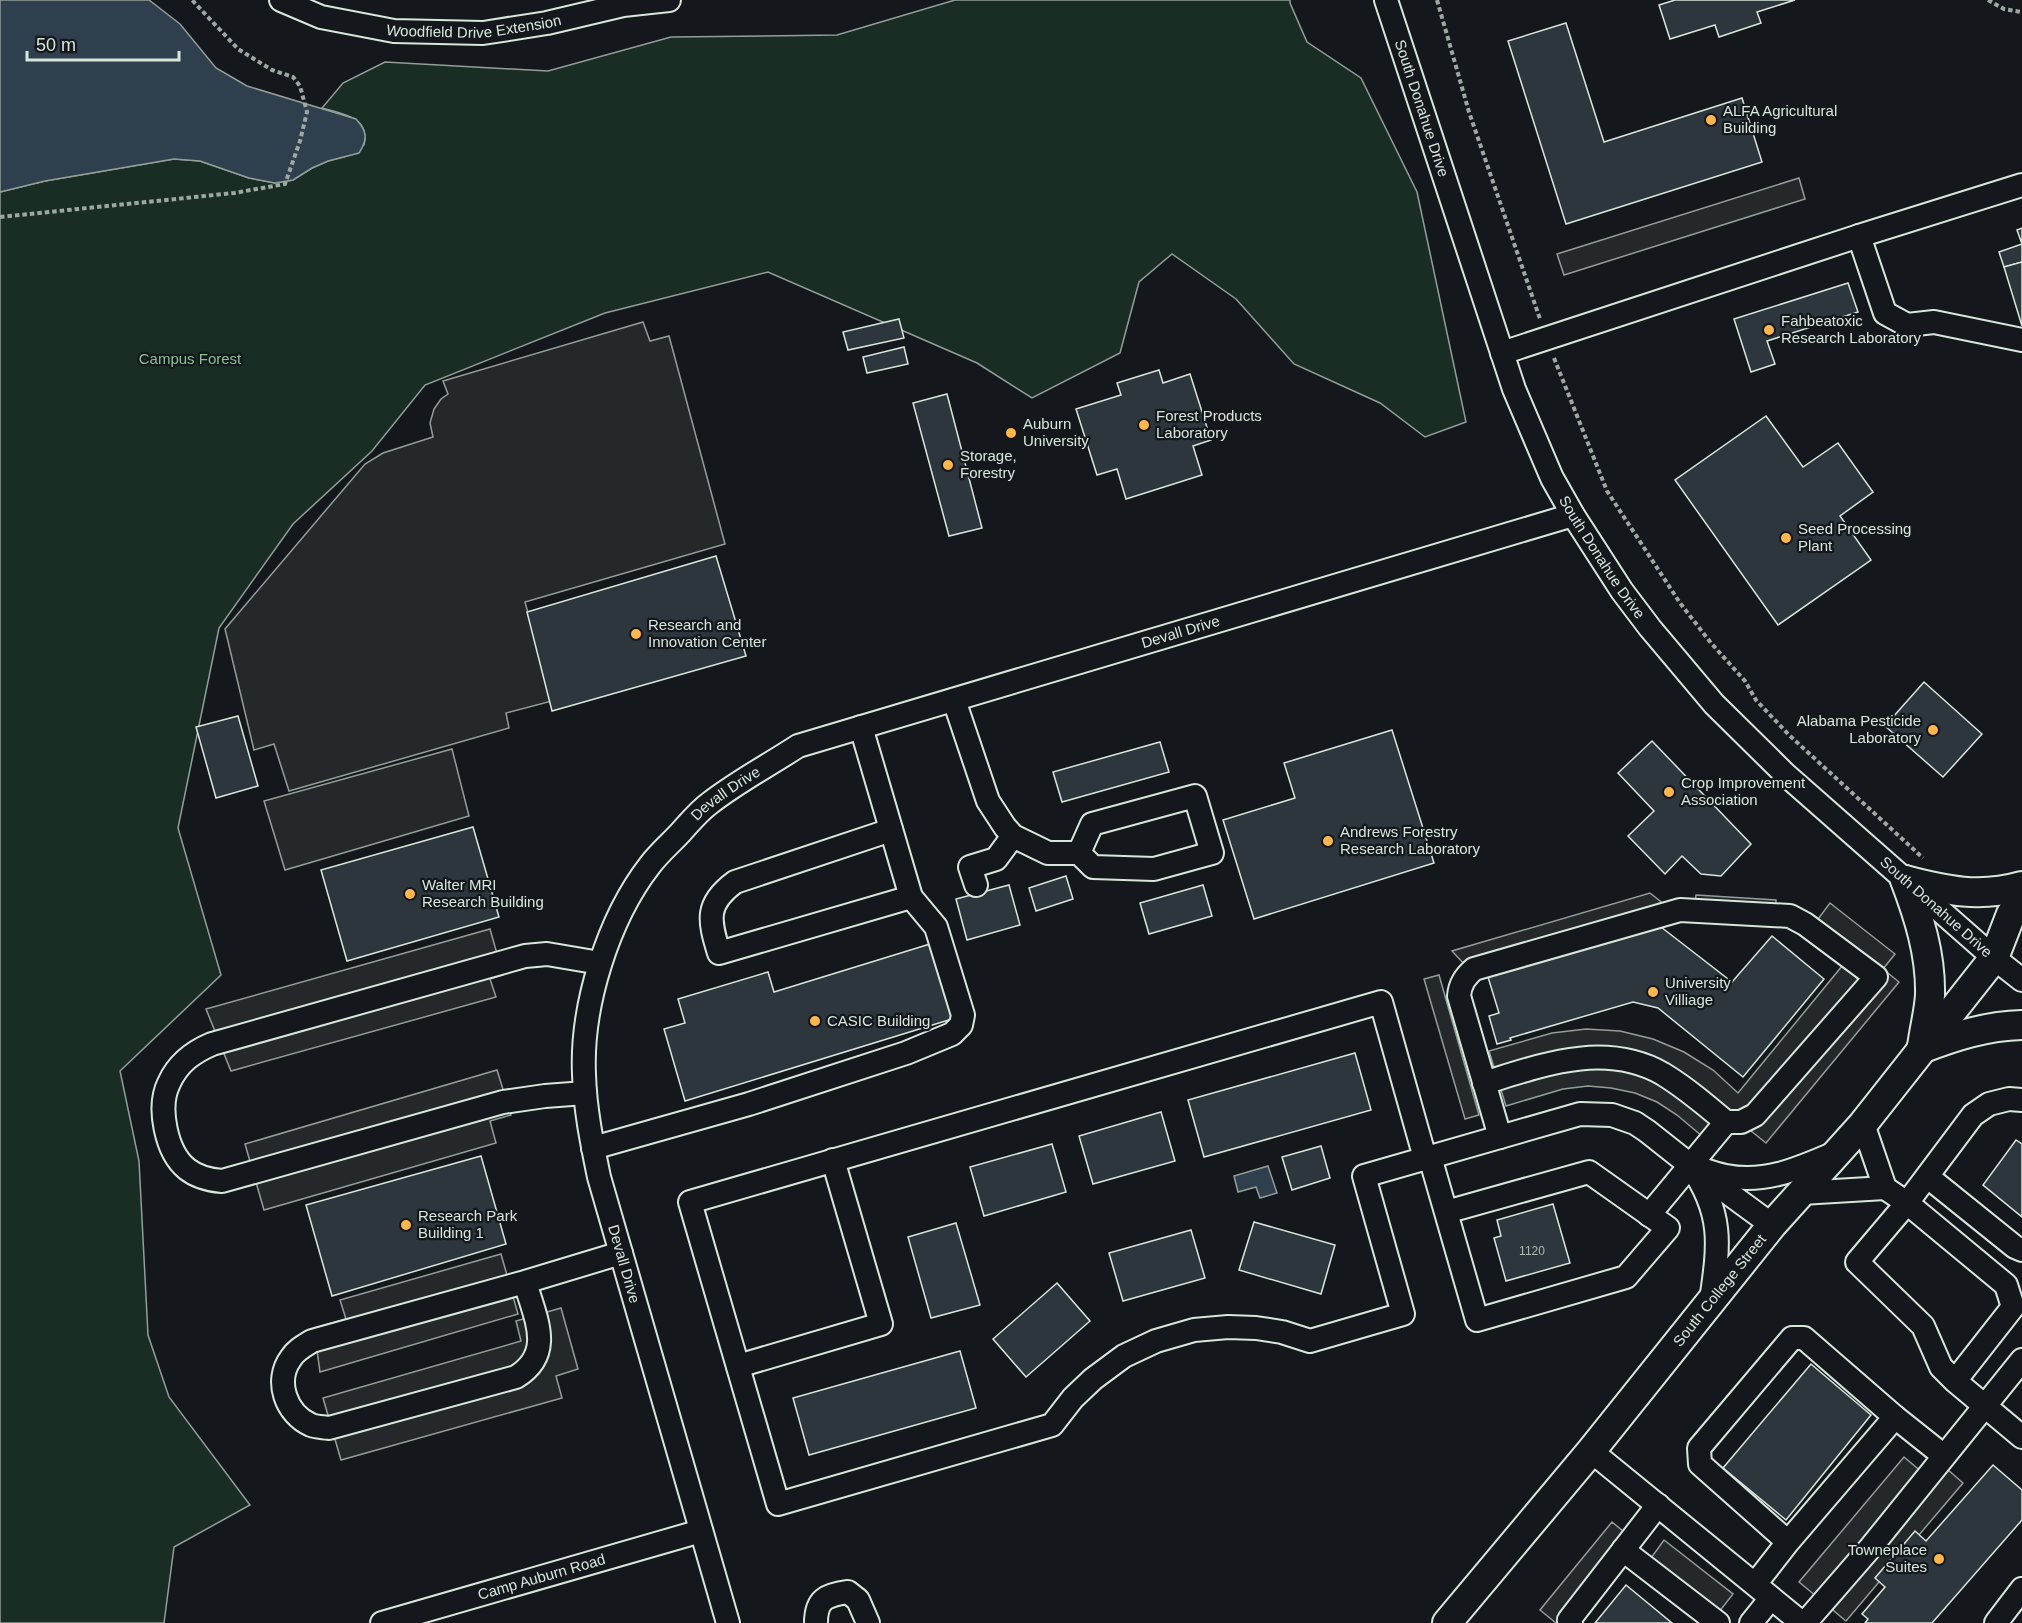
<svg xmlns="http://www.w3.org/2000/svg" width="2022" height="1623" font-family="Helvetica,sans-serif">
<style>
.green{fill:#1a2d24;stroke:#939e99;stroke-width:1.5}
.parking{fill:#24282b;stroke:#939e99;stroke-width:1.5}
.water{fill:#2f3f4d;stroke:#939e99;stroke-width:1.5}
.building{fill:#2c363c;stroke:#d8e6dc;stroke-width:1.5}
.lines{fill:none;stroke-linecap:round;stroke-linejoin:round}
.minor-casing{stroke:#d8e6dc;stroke-width:26}
.major-casing{stroke:#d8e6dc;stroke-width:32}
.path{stroke:#9da8a2;stroke-width:4;stroke-dasharray:4.5 3;stroke-linecap:butt}
.minor{stroke:#14181c;stroke-width:22}
.major{stroke:#14181c;stroke-width:28}
.poi-dot{fill:#ffb74d;stroke:#14181c;stroke-width:2}
.labels{text-anchor:middle;stroke-width:4.5;stroke-linejoin:round;paint-order:stroke}
.number-label{font-size:12px;fill:#adbab4}
.street-label{font-size:15px;fill:#d8e6dc;stroke:#14181c}
.poi-label{font-size:15px;fill:#d8e6dc;stroke:#14181c;text-anchor:start}
.park-label{font-size:15px;fill:#8ac095;stroke:#14181c}
</style>
<rect width="100%" height="100%" fill="#14181c"/>
<path class="green" d="M955,0H1290V3L1307,42L1361,78L1417,192L1466,422L1425,437L1380,403L1294,364L1236,299L1172,254L1139,282L1120,353L1032,398L977,363L768,272L605,313L425,385L372,451L293,524L219,628L178,828L221,975L120,1071L139,1161L148,1335L169,1397L250,1505L174,1547L164,1623H0V192L45,181L174,159L200,161L249,178L275,183L293,180L312,168L328,161L347,156L364,145C371,117 342,114 322,108L343,83L385,62L548,71L671,37L837,35Z"/>
<g class="parking">
<path d="M1799,178L1805,199L1564,275L1557,254Z"/>
<path d="M643,322L650,341L669,336L725,544L525,602L552,701L506,713L509,728L289,791L274,744L254,750L225,629L365,464L383,453L433,437L430,423L434,409L441,399L448,394L443,381Z"/>
<path d="M452,749L469,816L285,870L264,801Z"/>
<path d="M1650,893L1665,905L1465,965L1452,951Z"/>
<path d="M1696,895L1776,900V908L1695,904Z"/>
<path d="M1830,903L1895,954L1883,969L1899,982L1766,1143L1725,1110L1702,1136L1677,1115L1657,1102L1635,1093L1611,1088L1588,1086L1563,1089L1506,1106L1489,1051L1552,1033L1586,1029L1620,1031L1653,1039L1684,1052L1713,1070L1738,1093L1856,949L1818,919Z"/>
<path d="M490,929L503,975L490,979L496,997L231,1071L206,1009Z"/>
<path d="M1439,975L1479,1115L1465,1119L1424,979Z"/>
<path d="M497,1070L511,1115L490,1121L496,1143L264,1210L245,1144Z"/>
<path d="M501,1254L518,1314L320,1372L314,1328L346,1319L340,1300Z"/>
<path d="M561,1308L578,1369L556,1376L562,1398L341,1460L323,1398L521,1341L516,1321Z"/>
<path d="M1904,1457L1935,1483L1947,1469L1963,1483L1846,1621L1799,1582Z"/>
<path d="M1612,1522L1629,1536L1558,1623H1556L1540,1610Z"/>
<path d="M1664,1540L1733,1594L1719,1612L1651,1558Z"/>
</g>
<g class="water">
<path d="M0,0H149L180,24L216,68L247,86L356,119C367,131 368,139 359,153L328,161L312,168L293,180L275,183L249,178L200,161L174,159L45,181L0,192Z"/>
<path d="M1268,1166L1277,1193L1260,1198L1256,1187L1238,1192L1234,1176Z"/>
</g>
<g class="building">
<path d="M1675,0H1795L1757,12L1761,23L1719,37L1715,25L1670,39L1659,5Z"/>
<path d="M1566,23L1604,142L1742,98L1762,162L1566,224L1508,41Z"/>
<path d="M2022,228V262L2004,267L1999,252L2022,244L2017,230Z"/>
<path d="M2022,262V326L2004,267Z"/>
<path d="M1848,283L1858,312L1767,341L1775,364L1751,372L1734,319Z"/>
<path d="M899,319L904,338L848,350L843,332Z"/>
<path d="M904,347L908,364L867,373L863,357Z"/>
<path d="M1159,370L1163,383L1190,374L1211,440L1193,446L1202,475L1126,499L1117,469L1097,475L1076,409L1121,395L1117,383Z"/>
<path d="M947,394L982,528L949,536L913,403Z"/>
<path d="M1766,416L1803,467L1838,443L1873,492L1840,516L1871,560L1778,625L1675,480Z"/>
<path d="M716,556L746,656L552,711L527,612Z"/>
<path d="M1924,682L1982,734L1943,777L1885,726Z"/>
<path d="M238,716L258,786L216,798L196,727Z"/>
<path d="M1392,730L1434,863L1254,919L1223,820L1295,798L1284,763Z"/>
<path d="M1652,741L1751,844L1721,876L1701,874L1682,856L1665,874L1628,836L1654,811L1618,773Z"/>
<path d="M1160,742L1169,772L1062,802L1053,772Z"/>
<path d="M473,827L499,917L347,961L321,870Z"/>
<path d="M1066,876L1073,899L1036,911L1029,888Z"/>
<path d="M1009,885L1020,925L967,940L956,899Z"/>
<path d="M1203,885L1212,916L1149,934L1140,903Z"/>
<path d="M1661,927L1732,982L1772,936L1824,979L1743,1077L1658,1008L1633,1002L1510,1038L1511,1040L1497,1044L1489,1016L1499,1013L1488,977Z"/>
<path d="M930,944L952,1019L685,1101L664,1029L685,1023L678,999L768,972L774,992Z"/>
<path d="M1355,1053L1371,1110L1204,1157L1188,1100Z"/>
<path d="M1161,1112L1175,1161L1093,1184L1079,1136Z"/>
<path d="M2016,1140L2022,1144V1217L1983,1185Z"/>
<path d="M1052,1144L1066,1192L984,1216L970,1167Z"/>
<path d="M1321,1146L1330,1178L1292,1190L1282,1157Z"/>
<path d="M481,1156L506,1244L332,1296L306,1205Z"/>
<path d="M1553,1204L1570,1263L1506,1281L1494,1238L1501,1236L1497,1220Z"/>
<path d="M1254,1222L1335,1245L1321,1294L1239,1270Z"/>
<path d="M956,1223L980,1305L931,1318L908,1237Z"/>
<path d="M1191,1230L1205,1278L1123,1301L1109,1253Z"/>
<path d="M1057,1283L1090,1321L1026,1377L993,1339Z"/>
<path d="M960,1351L976,1408L809,1455L793,1398Z"/>
<path d="M1811,1364L1871,1415L1786,1520L1723,1468Z"/>
<path d="M1993,1465L2022,1490V1520L1932,1623H1865L1868,1619L1862,1614L1885,1587L1875,1578L1915,1531L1926,1541Z"/>
<path d="M1626,1585L1672,1623H1595Z"/>
</g>
<g class="lines">
<defs>
<g id="minor">
<path id="s1" d="M281,0L321,17L394,31L483,33L547,23L623,5L669,0"/>
<path id="s2" d="M1386,0L1514,389L1552,478L1573,515L1622,591L1650,628L1714,704L1785,774L1994,958L2022,980"/>
<path d="M2022,185L1859,236L1885,313L1907,325L1934,322L2022,340"/>
<path d="M1502,353L1859,236"/>
<path d="M954,700L988,801L1005,827L1013,836L1048,853H1079L1093,867L1154,869L1212,853L1195,796L1092,824L1079,853"/>
<path d="M891,830L735,882C705,904 709,920 719,953L911,897"/>
<path d="M976,885L970,867L996,859L1013,836"/>
<path d="M1484,1083C1542,1065 1605,1041 1663,1074C1686,1088 1706,1105 1726,1122L1649,1215"/>
<path d="M585,1093L545,1096L503,1102L222,1181C209,1180 197,1177 187,1169C166,1152 157,1107 169,1083C178,1063 193,1052 212,1044L525,956L547,954L600,963"/>
<path d="M1863,1124L1885,1188L1907,1203L1973,1115L1989,1104L2009,1099L2022,1100"/>
<path d="M1500,1137L1459,996C1460,984 1465,977 1474,969L1680,910L1790,916L1805,924L1876,977L1755,1115L1741,1122H1726"/>
<path d="M593,1148L749,1104L906,1053L952,1034L961,1025L963,1015L936,927L911,897L861,727"/>
<path d="M1430,1157L1477,1320L1626,1277L1668,1228L1589,1172L1446,1212"/>
<path d="M1425,1158L1381,1002L690,1202L778,1504L1052,1425L1073,1398L1093,1379L1124,1356L1156,1341L1194,1330L1228,1327L1256,1328L1282,1332L1310,1341L1403,1314L1364,1176L1580,1114L1612,1115L1635,1123L1647,1131L1690,1165L1772,1225"/>
<path d="M1928,1177L2015,1247L2022,1250"/>
<path d="M1801,1193L1885,1188"/>
<path d="M525,1282L312,1341C304,1346 296,1350 291,1358C274,1381 286,1414 311,1425C316,1427 323,1427 329,1428L516,1377C555,1353 535,1318 525,1282L621,1253"/>
<path d="M1711,1301C1719,1245 1724,1214 1690,1165C1702,1169 1714,1174 1726,1176C1765,1184 1800,1168 1835,1153"/>
<path d="M738,1366L881,1324L833,1160"/>
<path d="M1955,1381L2013,1307L2006,1285L1907,1203L1857,1262L1923,1326L1941,1367L1955,1381L2022,1437"/>
<path d="M1895,1417L1944,1456"/>
<path d="M1591,1451L1802,1623"/>
<path d="M1623,1550L1718,1623"/>
<path d="M1756,1583L1788,1542L1895,1417L1804,1338H1792L1699,1448L1700,1464L1788,1542"/>
<path id="s3" d="M382,1623L701,1531"/>
<path id="s4" d="M728,1623L599,1177C592,1143 585,1109 584,1074C581,1006 608,919 650,865C659,853 671,843 681,832C690,822 699,811 710,803C737,782 769,765 798,746L1573,515"/>
<path d="M816,1623C816,1599 826,1595 848,1592L858,1600L868,1623"/>
<path d="M1571,1623L1569,1620L1658,1505"/>
<path d="M1751,1623L1771,1598"/>
<path d="M1805,1623L1871,1547L2022,1360"/>
<path d="M1996,1623L2022,1589"/>
</g>
<g id="major">
<path d="M1905,880C1919,917 1931,955 1930,995C1929,1012 1924,1030 1922,1047"/>
<path d="M1905,880C1947,891 1980,898 2022,886"/>
<path d="M1921,1049C1955,1036 1986,1026 2022,1025"/>
<path id="s5" d="M1447,1623L1591,1451L1772,1225L1863,1124L1994,958L2011,914L2022,901"/>
</g>
</defs>
<use href="#minor" class="minor-casing"/>
<use href="#major" class="major-casing"/>
<g class="path">
<path d="M1437,0L1469,112L1540,319"/>
<path d="M1988,0L2004,9L2022,12"/>
<path d="M0,217L234,193L285,184L300,141L307,112L300,86L293,77L272,70L238,49L192,0"/>
<path d="M1554,358L1607,491L1680,603L1711,643L1745,681L1756,700L1789,735L1923,858"/>
</g>
<use href="#minor" class="minor"/>
<use href="#major" class="major"/>
</g>
<g class="poi-dot">
<circle cx="1711" cy="120" r="6"/>
<circle cx="1769" cy="330" r="6"/>
<circle cx="1144" cy="425" r="6"/>
<circle cx="1011" cy="433" r="6"/>
<circle cx="948" cy="465" r="6"/>
<circle cx="1786" cy="538" r="6"/>
<circle cx="636" cy="634" r="6"/>
<circle cx="1933" cy="730" r="6"/>
<circle cx="1669" cy="792" r="6"/>
<circle cx="1328" cy="841" r="6"/>
<circle cx="410" cy="894" r="6"/>
<circle cx="1653" cy="992" r="6"/>
<circle cx="815" cy="1021" r="6"/>
<circle cx="406" cy="1225" r="6"/>
<circle cx="1939" cy="1559" r="6"/>
</g>
<g class="labels">
<g class="number-label">
<text x="1532" y="1255">1120</text>
</g>
<g class="street-label">
<text dy="5" stroke="none"><textPath href="#s1" startOffset="198">Woodfield Drive Extension</textPath></text>
<text dy="5" stroke="none"><textPath href="#s2" startOffset="114">South Donahue Drive</textPath></text>
<text dy="5" stroke="none"><textPath href="#s2" startOffset="600">South Donahue Drive</textPath></text>
<text dy="5" stroke="none"><textPath href="#s4" startOffset="1382">Devall Drive</textPath></text>
<text dy="5" stroke="none"><textPath href="#s4" startOffset="896">Devall Drive</textPath></text>
<text dy="5" stroke="none"><textPath href="#s2" startOffset="1086">South Donahue Drive</textPath></text>
<text transform="translate(624 1264) rotate(74)" y="5">Devall Drive</text>
<text dy="5" stroke="none"><textPath href="#s5" startOffset="430">South College Street</textPath></text>
<text dy="5" stroke="none"><textPath href="#s3" startOffset="166">Camp Auburn Road</textPath></text>
</g>
<g class="poi-label">
<text x="1723" y="116">ALFA Agricultural<tspan x="1723" dy="17">Building</tspan></text>
<text x="1781" y="326">Fahbeatoxic<tspan x="1781" dy="17">Research Laboratory</tspan></text>
<text x="1156" y="421">Forest Products<tspan x="1156" dy="17">Laboratory</tspan></text>
<text x="1023" y="429">Auburn<tspan x="1023" dy="17">University</tspan></text>
<text x="960" y="461">Storage,<tspan x="960" dy="17">Forestry</tspan></text>
<text x="1798" y="534">Seed Processing<tspan x="1798" dy="17">Plant</tspan></text>
<text x="648" y="630">Research and<tspan x="648" dy="17">Innovation Center</tspan></text>
<text x="1921" y="726" text-anchor="end">Alabama Pesticide<tspan x="1921" dy="17">Laboratory</tspan></text>
<text x="1681" y="788">Crop Improvement<tspan x="1681" dy="17">Association</tspan></text>
<text x="1340" y="837">Andrews Forestry<tspan x="1340" dy="17">Research Laboratory</tspan></text>
<text x="422" y="890">Walter MRI<tspan x="422" dy="17">Research Building</tspan></text>
<text x="1665" y="988">University<tspan x="1665" dy="17">Villiage</tspan></text>
<text x="827" y="1026">CASIC Building</text>
<text x="418" y="1221">Research Park<tspan x="418" dy="17">Building 1</tspan></text>
<text x="1927" y="1555" text-anchor="end">Towneplace<tspan x="1927" dy="17">Suites</tspan></text>
</g>
<g class="park-label">
<text x="190" y="364">Campus Forest</text>
</g>
</g>
<path d="M27 51v9h152v-9" fill="none" stroke="#d8e6dc" stroke-width="3"/>
<text x="36" y="51" font-size="18" fill="#d8e6dc" stroke="#14181c" stroke-width="4.5" paint-order="stroke">50 m</text>
</svg>
